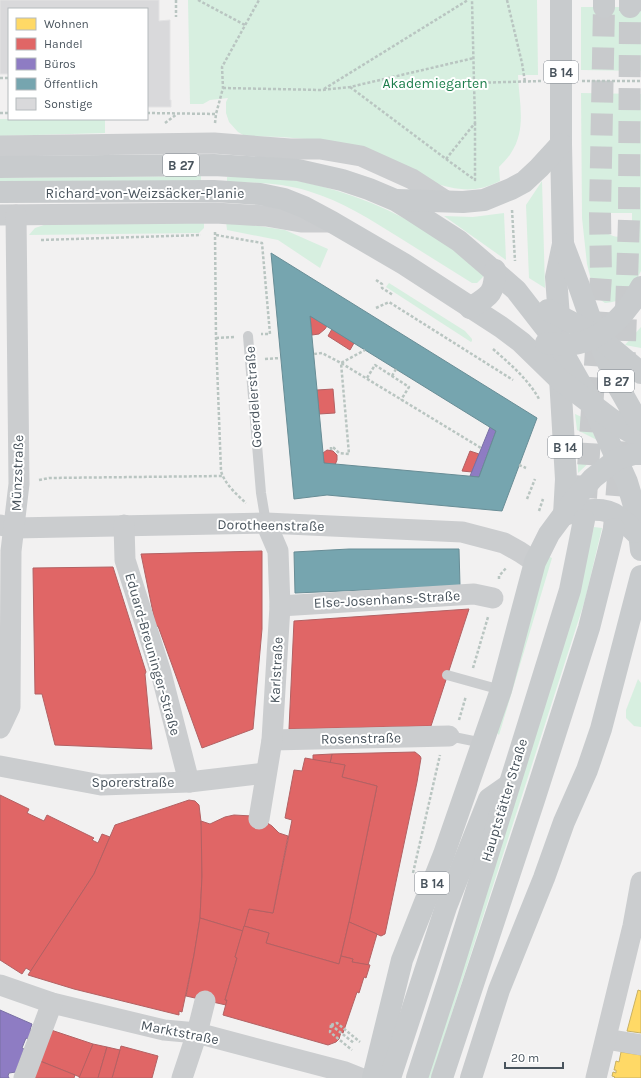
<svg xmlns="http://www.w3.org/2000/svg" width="641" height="1078" font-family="Karla,sans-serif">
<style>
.green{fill:#d7efe0;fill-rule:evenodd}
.homes{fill:#ffd966;stroke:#c8b163}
.shops{fill:#e06666;stroke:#b36163}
.offices{fill:#8e7cc3;stroke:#7970a4}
.public{fill:#76a5af;stroke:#688d96;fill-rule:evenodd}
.building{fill:#d9d9db;stroke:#e3e3e4}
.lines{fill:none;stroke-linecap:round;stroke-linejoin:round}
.primary-tunnel{stroke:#c8cacc;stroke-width:22;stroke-dasharray:22 11;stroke-linecap:butt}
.path{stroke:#b9c5c1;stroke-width:2.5;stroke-dasharray:3 2;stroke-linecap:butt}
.lane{stroke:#cbcdcf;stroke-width:10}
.street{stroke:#cbcdcf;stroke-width:21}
.primary{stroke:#c8cbcd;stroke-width:22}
.labels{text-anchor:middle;stroke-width:4;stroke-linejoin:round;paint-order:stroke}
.shield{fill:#fff;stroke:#80878e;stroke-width:1}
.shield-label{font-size:13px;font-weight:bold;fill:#49545d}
.park-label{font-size:14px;fill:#1b7d4a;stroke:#fff}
.street-label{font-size:14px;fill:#49545d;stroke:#fff}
</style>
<rect width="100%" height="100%" fill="#f2f1f1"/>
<g class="green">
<path d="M188,0H537L538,75H518C519,102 527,129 511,153C508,158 503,163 499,167L500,181C475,194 456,190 431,182L319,140L281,137L245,136L238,132L229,122L226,113V102L228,98L210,100L203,104H190Z"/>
<path d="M581,7H641V71L581,70Z"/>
<path d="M581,93L641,94V271C630,291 630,301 605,303L595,296L587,264L582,218ZM601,213H632V229C620,240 612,239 601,227Z"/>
<path d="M0,119H105V133L0,136Z"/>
<path d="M201,176V182L0,184V178Z"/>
<path d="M227,177C246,177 266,176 285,179C333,186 378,203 420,227C441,239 460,254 480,268L483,273V277L477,283H472C448,268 424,253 400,238C371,220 342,201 308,191C282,183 254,182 227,182Z"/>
<path d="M542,181L545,288L529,278L526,205Z"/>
<path d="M504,213L506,260L444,216L473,217Z"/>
<path d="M204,221V228L199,233L29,235L35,228L50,223Z"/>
<path d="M226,221L285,230L328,249L320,268L278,240L227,230Z"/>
<path d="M389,283L465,331L472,339V341L471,342L386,287Z"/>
<path d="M641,327V348L625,345Z"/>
<path d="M575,414L584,418L597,440L577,430Z"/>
<path d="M578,450L595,457L578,473Z"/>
<path d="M594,527L602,528L585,600L431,1078H424L575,598Z"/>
<path d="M547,556L552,558L499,735L495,731Z"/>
<path d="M638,679L641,683V727L634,726L626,718V710Z"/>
</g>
<g class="homes">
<path d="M638,990L641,991V1033L627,1031Z"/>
<path d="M621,1052L641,1055V1078H614L615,1077L612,1076L613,1072L616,1073V1070H614L616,1061L619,1062Z"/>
</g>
<g class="shops">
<path d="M310,316L327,326L325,329L319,334L312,335Z"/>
<path d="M332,329L354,343L350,350L328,336Z"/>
<path d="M333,389L335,413L319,414L317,390Z"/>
<path d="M327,450L333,451L337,455V460L335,465L324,463L323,453Z"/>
<path d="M470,451L479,454L472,472L462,471Z"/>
<path d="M262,551V629L253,729L202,748L158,626L156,627L141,554Z"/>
<path d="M113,567L146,672L145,674L152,749L55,745L42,694H35L33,568Z"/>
<path d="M469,609L431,726L289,729L294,621Z"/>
<path d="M415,752L420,756L421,758L417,782L385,934L381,936L349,922L377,786L342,777L345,765L330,763L332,754Z"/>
<path d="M332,754L330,763L313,760V755Z"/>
<path d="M305,758L345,765L342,777L377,786L349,922L339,964L266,943L269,933L244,926L249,909L273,913L292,820L285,818L294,770L302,771Z"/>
<path d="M0,795L29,809L27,813L44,821L47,815L94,838L92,840L98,843L102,834L110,837L94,874L31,971L26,968L22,974L0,960Z"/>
<path d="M189,800L195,801L199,805L202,830V876L200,918L194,955L182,1012L179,1011V1015L74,989L28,975L94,874L115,825Z"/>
<path d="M234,815L252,816L263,820L272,826L279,833L288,836L273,913L249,909L243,931L200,918L202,876L201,821L210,824L225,817Z"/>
<path d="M200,918L243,931L235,957L237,958L225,1000H227L226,1005L186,996L194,955Z"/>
<path d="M349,922L377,934L368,965L352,962L353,959L341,956Z"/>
<path d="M244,926L269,933L266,943L339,964L341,956L353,959L352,962L370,965L366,978L364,977L359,993L357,992L343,1033L341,1032L339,1039L336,1042L328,1045L223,1015L227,1000H225L237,958L235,957Z"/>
<path d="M51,1030L93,1044L80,1077L40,1061Z"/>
<path d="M93,1044L107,1047L98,1078H79Z"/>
<path d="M121,1046L158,1056L152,1078H112Z"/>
<path d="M107,1047L120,1050L112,1078H98Z"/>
<path d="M40,1061L75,1075L74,1078H34Z"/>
</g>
<g class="offices">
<path d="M490,427L496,431L479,477L470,476Z"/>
<path d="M0,1010L32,1024L30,1030L34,1032L30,1040L26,1038L22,1048L24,1049L16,1072L9,1073L8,1076L9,1078H0Z"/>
</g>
<g class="public">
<path d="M271,253L537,418L502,511L327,495L294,499ZM310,316L496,431L479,477L324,463Z"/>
<path d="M349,549H459L460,586L295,593L294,552Z"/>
</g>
<path class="building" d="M0,0H159V21L170,20V100H171V107H147V9H9V74H0Z"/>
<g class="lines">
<g class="primary-tunnel">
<path d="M624,374L629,219L630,7"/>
<path d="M586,498L601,276L600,213L604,7"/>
<path d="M614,529L623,411"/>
</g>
<g class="path">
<path d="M176,0V17"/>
<path d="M198,0L245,25"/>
<path d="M507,0L522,63L525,82"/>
<path d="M0,78H9"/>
<path d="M582,81H641"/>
<path d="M473,83L541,81"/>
<path d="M350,87L446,159L475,123L472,0"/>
<path d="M223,88L322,90L350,87L474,58"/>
<path d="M324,89L468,0"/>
<path d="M0,113H9"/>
<path d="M147,113L216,114"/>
<path d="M165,123L177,114"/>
<path d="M215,123L216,114L223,88L222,67L259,0"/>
<path d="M446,159L475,180V123"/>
<path d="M512,210L515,261"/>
<path d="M215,232L216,338L221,471C224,483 237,495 246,503"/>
<path d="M216,235L262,243L270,334H261"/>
<path d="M41,240L201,235"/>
<path d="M376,280L382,284V288L393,295"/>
<path d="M376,308L389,302L513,380"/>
<path d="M216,338L234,337"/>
<path d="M493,349C510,364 528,379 539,399"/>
<path d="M314,354L322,353L341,363L481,448"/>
<path d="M265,359L280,358"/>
<path d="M392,376L396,369"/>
<path d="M367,378L375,365L409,387L401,400"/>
<path d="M331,450V447L334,448L339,453L349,454L341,363L365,350"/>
<path d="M519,465L526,468"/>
<path d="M39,480L49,478L222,476"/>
<path d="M527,499L535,479"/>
<path d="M539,511L543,499"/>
<path d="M499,579V576L507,567"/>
<path d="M473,668L488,617"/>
<path d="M459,720L466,696"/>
<path d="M413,873L440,755"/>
<path d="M331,1025L337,1023L360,1042"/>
<path d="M331,1025L330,1032L352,1050"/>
<path d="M331,1025L354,1043"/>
</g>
<g class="lane">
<path d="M248,336L261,493L266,523"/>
<path d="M447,675L501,690"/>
<path d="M449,736L483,743"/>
</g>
<g class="street">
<path d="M0,146L214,143L290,149H320L361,156L412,179L446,201"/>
<path d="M0,215L215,213L266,216L301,222H332"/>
<path d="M0,525L14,528L266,523L462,532L504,543L520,552L535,562"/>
<path d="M124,525L125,560L161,673L189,782"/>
<path d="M280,606L474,594L493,598"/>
<path d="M0,728L10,707L11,551L19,484L16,215"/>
<path d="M272,740L449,736"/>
<path d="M0,766L101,785L189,782L266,773"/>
<path d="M259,819L272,740L280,606L278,551L266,523"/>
<path d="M0,985L52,1003L164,1030L197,1033L345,1072L360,1078"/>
<path d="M606,1039L641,1045"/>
<path d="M24,1078L52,1003"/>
<path d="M182,1078L197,1033L205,1001"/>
<path d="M596,1078L633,926L641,882"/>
</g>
<g class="primary">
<path d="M561,0V144L563,244L556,277L559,317L558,344L566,479L564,515"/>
<path d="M604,0V7"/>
<path d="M630,0V7"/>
<path d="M0,167L214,165L298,170L342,180L369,189L395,200L411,210L459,241L516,290L558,344L593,406L627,482L637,516L641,550"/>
<path d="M0,192L214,191L260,194L284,199L304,207L332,222L404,264L501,327L521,342L560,380L623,428L641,438"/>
<path d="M397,200L463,202L484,200L511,189L524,182L539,168L561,144"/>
<path d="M563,244L579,286L596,335L619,388L636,418L641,424"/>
<path d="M470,308C489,296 495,294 495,270"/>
<path d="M548,310L596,335L641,373"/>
<path d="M546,343C555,344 565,345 574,344C603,340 629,311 641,287"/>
<path d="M567,514C584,510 604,506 619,517C625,522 630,527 635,532"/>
<path d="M373,1078L402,960L444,854L501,690L535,562L549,534L578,495L593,478L617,459L634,454H641"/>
<path d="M390,1078L446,907L489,799L509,785"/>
<path d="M417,1078L450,976L570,590L584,520"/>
<path d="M442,1078L534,800L589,628L614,529"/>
<path d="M471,1078L499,990L544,878L564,822L587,770L601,729L641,576"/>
</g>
</g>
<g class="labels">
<g class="shield">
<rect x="544" y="61" width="34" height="22" rx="3"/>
<rect x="163" y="154" width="36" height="22" rx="3"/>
<rect x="598" y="370" width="36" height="22" rx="3"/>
<rect x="548" y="436" width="34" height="22" rx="3"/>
<rect x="415" y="872" width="34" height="22" rx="3"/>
</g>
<g class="shield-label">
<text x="561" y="77">B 14</text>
<text x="181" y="170">B 27</text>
<text x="616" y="386">B 27</text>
<text x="565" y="452">B 14</text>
<text x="432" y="888">B 14</text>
</g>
<g class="park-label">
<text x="435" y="88">Akademiegarten</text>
</g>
<g class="street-label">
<text x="145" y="198">Richard-von-Weizsäcker-Planie</text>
<text transform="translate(253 397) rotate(-94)" y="5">Goerdelerstraße</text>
<text transform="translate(17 473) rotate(-88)" y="5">Münzstraße</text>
<text transform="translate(271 525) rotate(1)" y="5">Dorotheenstraße</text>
<text transform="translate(387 599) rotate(-3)" y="5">Else-Josenhans-Straße</text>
<text transform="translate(153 654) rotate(74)" y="5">Eduard-Breuninger-Straße</text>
<text transform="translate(276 670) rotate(-87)" y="5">Karlstraße</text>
<text transform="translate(361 738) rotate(-1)" y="5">Rosenstraße</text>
<text x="133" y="787">Sporerstraße</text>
<text transform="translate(504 800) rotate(-73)" y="5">Hauptstätter Straße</text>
<text transform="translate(180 1032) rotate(11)" y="5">Marktstraße</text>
</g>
</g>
<rect x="8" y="8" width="140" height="112" fill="#ffffff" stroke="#b6bbbe"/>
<rect x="16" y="18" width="20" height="12" fill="#ffd966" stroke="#b6bbbe"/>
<text x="44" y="28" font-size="12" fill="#49545d">Wohnen</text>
<rect x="16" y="38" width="20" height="12" fill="#e06666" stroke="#b6bbbe"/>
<text x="44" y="48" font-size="12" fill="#49545d">Handel</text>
<rect x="16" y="58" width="20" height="12" fill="#8e7cc3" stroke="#b6bbbe"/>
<text x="44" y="68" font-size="12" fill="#49545d">Büros</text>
<rect x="16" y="78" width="20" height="12" fill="#76a5af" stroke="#b6bbbe"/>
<text x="44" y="88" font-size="12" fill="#49545d">Öffentlich</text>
<rect x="16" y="98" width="20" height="12" fill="#d9d9db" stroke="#b6bbbe"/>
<text x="44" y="108" font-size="12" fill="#49545d">Sonstige</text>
<path d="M505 1062v6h58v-6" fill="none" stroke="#49545d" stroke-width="2"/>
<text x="511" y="1062" font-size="12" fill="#49545d" stroke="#ffffff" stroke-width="3" paint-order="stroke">20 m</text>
</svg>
